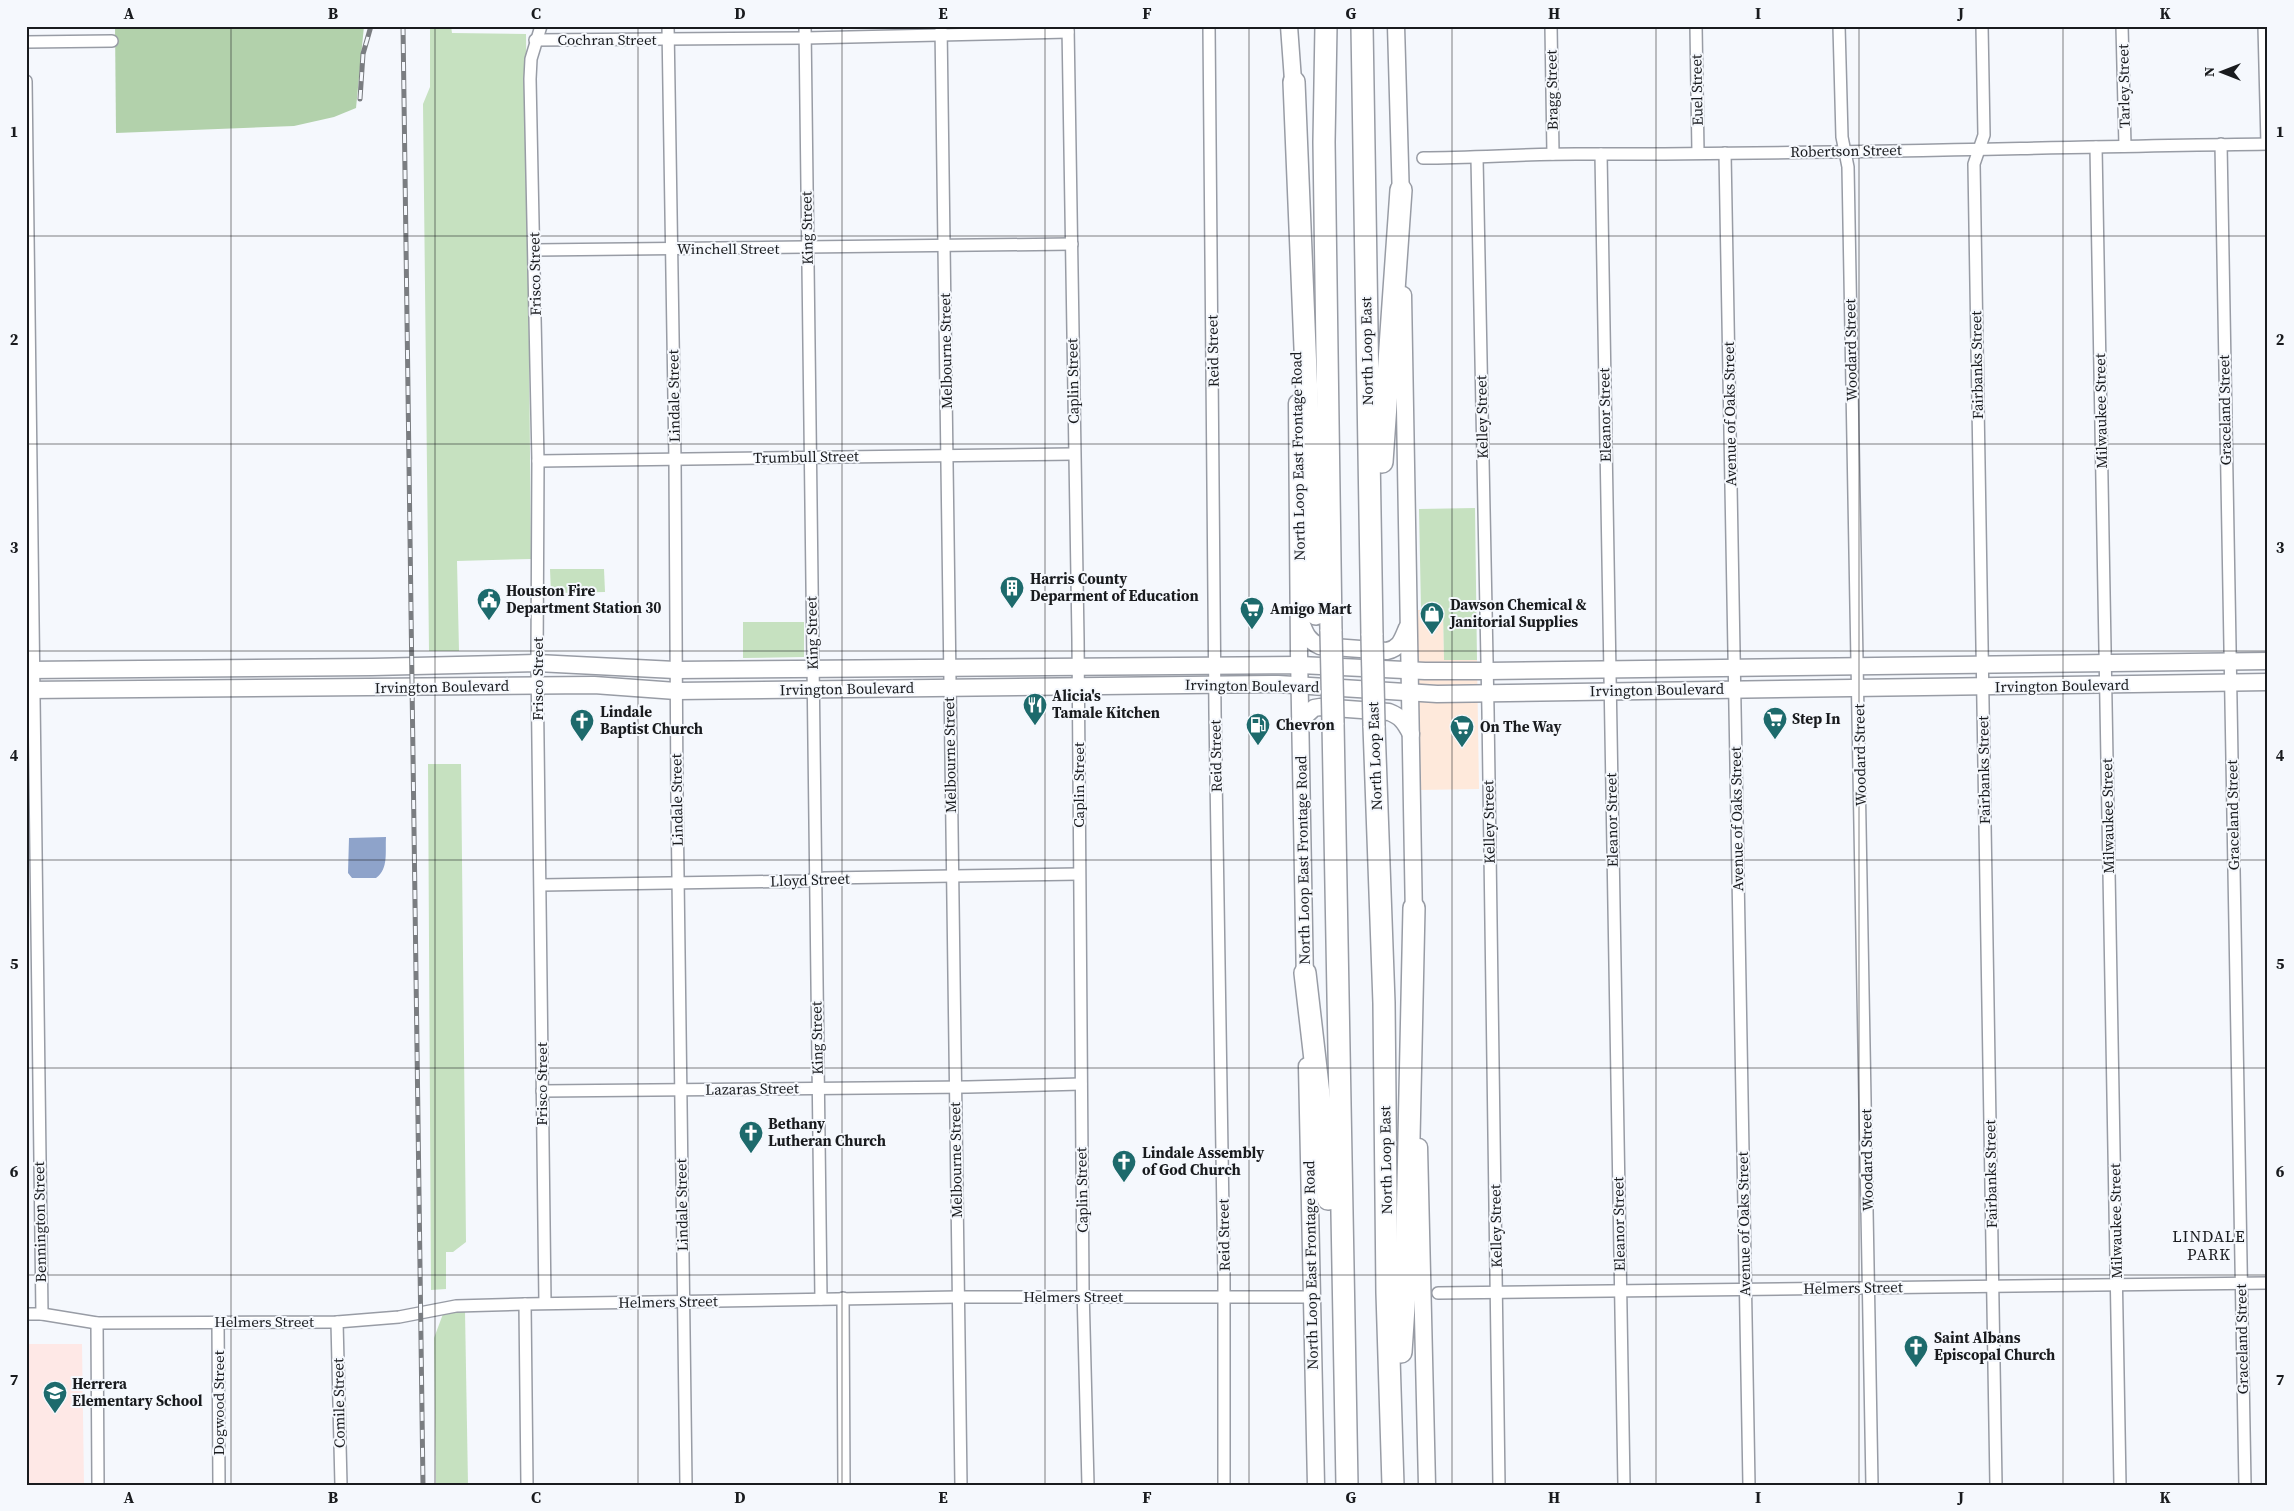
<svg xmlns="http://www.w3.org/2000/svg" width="2294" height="1511" font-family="'Source Serif 4',serif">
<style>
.commercial{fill:#fee9db}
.education{fill:#fee8e6}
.green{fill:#c6e1c0}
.forest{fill:#b2d1ab}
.water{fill:#8ea3ca}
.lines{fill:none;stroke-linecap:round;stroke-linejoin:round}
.street-casing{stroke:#989ca5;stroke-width:14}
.secondary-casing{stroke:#989ca5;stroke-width:19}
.highway-casing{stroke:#989ca5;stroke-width:24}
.street{stroke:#fff;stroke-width:11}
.secondary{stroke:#fff;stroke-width:16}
.highway{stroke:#fff;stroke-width:21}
.rail-casing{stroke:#7a7d81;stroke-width:5}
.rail{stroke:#f5f8fd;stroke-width:3;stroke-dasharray:9;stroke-linecap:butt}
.highway-bridge-casing{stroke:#989ca5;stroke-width:24;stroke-linecap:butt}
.highway-bridge{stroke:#fff;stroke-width:21}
.grid{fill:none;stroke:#191b1e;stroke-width:1;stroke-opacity:0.55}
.labels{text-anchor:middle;stroke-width:4;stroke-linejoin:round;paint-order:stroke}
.street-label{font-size:15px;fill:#191b1e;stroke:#f5f8fd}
.poi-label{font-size:15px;font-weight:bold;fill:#191b1e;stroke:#f5f8fd;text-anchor:start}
.neighbourhood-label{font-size:16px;letter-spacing:1px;fill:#191b1e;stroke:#f5f8fd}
.neatline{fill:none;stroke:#191b1e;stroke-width:2}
.grid-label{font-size:16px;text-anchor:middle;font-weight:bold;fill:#191b1e}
</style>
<rect width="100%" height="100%" fill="#f5f8fd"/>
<path class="commercial" d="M1415,610H1443L1444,660H1477L1479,789L1418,790Z"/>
<path class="education" d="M26,1344H82L84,1485H26Z"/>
<g class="green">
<path d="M430,26H451L452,33L526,34L531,559L457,561L459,651H429L423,104L430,87Z"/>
<path d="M1475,508L1477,660H1444L1443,610H1421L1419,509Z"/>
<path d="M550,569H604L605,592L551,593Z"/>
<path d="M743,622H804V657L743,658Z"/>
<path d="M428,764H461L466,1242L453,1252H446V1289L431,1290Z"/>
<path d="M465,1311L468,1485H436L434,1338L443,1314Z"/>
</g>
<path class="forest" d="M115,26H364L356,108L334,117L294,126L116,133Z"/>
<path class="water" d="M386,837C385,851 389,869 376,878H352L348,873L349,838Z"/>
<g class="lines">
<defs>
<g id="street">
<path d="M541,26L531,59L530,79L538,461L537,663L545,1303"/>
<path d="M668,26L675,460L677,801L686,1485"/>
<path d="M805,26L821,1299"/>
<path d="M941,26L961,1485"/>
<path d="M1068,26L1078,639L1083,1289L1088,1485"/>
<path d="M1209,26L1215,712L1224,1278V1485"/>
<path d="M1551,26L1553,154"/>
<path d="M1696,26L1698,153"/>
<path d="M1839,26L1842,137L1848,167L1872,1485"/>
<path d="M1982,26L1984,135L1974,164L1996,1485"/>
<path d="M2122,26L2125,146"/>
<path d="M2264,26L2267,144"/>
<path d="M535,40L805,38L1068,32"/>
<path d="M26,42L112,41"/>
<path d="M26,81L42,1314"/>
<path d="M2221,144L2245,1485"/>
<path d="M2096,147L2120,1485"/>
<path d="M1725,153L1749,1485"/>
<path d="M1601,154L1624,1485"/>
<path d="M1423,158C1474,158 1525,154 1576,154C1807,155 2037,147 2268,144"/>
<path d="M1477,158L1488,711L1499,1485"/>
<path d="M535,250L1072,244"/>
<path d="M538,461L1074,454"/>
<path d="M541,885L805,881L825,878L1079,874"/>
<path d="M542,1091L968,1087L1081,1084"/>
<path d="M1438,1293L2268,1283"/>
<path d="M843,1298L844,1485"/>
<path d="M525,1304L527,1485"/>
<path d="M26,1314H42L97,1323L337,1322L399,1317L456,1306L525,1304L958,1297H1311"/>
<path d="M218,1322L219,1485"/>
<path d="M337,1322L341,1485"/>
<path d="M97,1323L98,1485"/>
</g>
<g id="secondary">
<path d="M1289,26L1294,94"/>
<path d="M1396,26L1401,200"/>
<path d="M1403,295L1414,920"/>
<path d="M1297,403L1299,653L1305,984"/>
<path d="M1301,622C1305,633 1308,641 1320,646L1387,651C1400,648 1402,640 1407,628"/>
<path d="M26,670L372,667L537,663L675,670L1300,665L1425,671H1487L2268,661"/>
<path d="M26,690L594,685L676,691L1278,684L1437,694L2268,682"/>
<path d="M1300,721L1314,708L1320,707L1389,712C1402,717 1405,723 1411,734"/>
<path d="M1307,1066L1316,1485"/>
<path d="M1419,1147L1427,1485"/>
</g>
<g id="highway">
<path d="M1326,26L1324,142L1331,631"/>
<path d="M1362,26L1372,635"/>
<path d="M1294,82L1316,614"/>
<path d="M1382,462L1401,190"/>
<path d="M1333,723L1347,1485"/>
<path d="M1374,726L1384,1003L1387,1293L1393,1485"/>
<path d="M1305,973L1324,1138L1328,1199"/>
<path d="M1401,1352L1406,1277L1414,908"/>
</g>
</defs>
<use href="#street" class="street-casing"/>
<use href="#secondary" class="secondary-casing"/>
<use href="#highway" class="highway-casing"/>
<use href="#street" class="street"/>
<use href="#secondary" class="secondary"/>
<use href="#highway" class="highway"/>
<defs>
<g id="rail">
<path d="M403,26L423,1485"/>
<path d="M360,99L363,54L371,26"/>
</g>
</defs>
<use href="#rail" class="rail-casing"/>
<use href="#rail" class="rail"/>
<defs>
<g id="highway-bridge">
<path d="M1331,631L1333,723"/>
<path d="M1372,635L1374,726"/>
</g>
</defs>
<use href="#highway-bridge" class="highway-bridge-casing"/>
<use href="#highway-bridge" class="highway-bridge"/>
</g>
<path class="grid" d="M231,26V1485M435,26V1485M638,26V1485M842,26V1485M1045,26V1485M1249,26V1485M1452,26V1485M1656,26V1485M1859,26V1485M2063,26V1485M26,236H2268M26,444H2268M26,651H2268M26,860H2268M26,1068H2268M26,1275H2268"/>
<defs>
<symbol id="building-pin" viewBox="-11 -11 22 30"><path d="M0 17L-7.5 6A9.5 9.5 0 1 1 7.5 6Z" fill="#1d6a6c" stroke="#f5f8fd"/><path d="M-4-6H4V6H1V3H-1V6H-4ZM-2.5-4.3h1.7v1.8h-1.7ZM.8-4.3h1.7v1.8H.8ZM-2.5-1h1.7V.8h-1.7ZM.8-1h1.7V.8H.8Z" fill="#fff"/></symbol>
<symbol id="civic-pin" viewBox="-11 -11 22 30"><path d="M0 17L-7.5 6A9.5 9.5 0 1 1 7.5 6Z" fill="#1d6a6c" stroke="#f5f8fd"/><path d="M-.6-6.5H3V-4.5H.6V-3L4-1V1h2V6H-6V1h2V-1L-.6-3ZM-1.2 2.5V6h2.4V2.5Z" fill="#fff"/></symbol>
<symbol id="supermarket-pin" viewBox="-11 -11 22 30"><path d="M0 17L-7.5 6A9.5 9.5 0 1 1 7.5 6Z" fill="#1d6a6c" stroke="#f5f8fd"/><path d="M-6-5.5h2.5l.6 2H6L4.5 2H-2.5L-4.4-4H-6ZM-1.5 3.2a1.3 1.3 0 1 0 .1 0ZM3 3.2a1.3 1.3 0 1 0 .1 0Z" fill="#fff"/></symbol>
<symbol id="shop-pin" viewBox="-11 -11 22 30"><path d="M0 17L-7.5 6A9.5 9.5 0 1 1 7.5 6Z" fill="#1d6a6c" stroke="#f5f8fd"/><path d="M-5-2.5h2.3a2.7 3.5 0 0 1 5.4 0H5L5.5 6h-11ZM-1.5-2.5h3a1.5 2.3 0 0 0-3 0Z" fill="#fff"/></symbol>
<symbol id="restaurant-pin" viewBox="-11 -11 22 30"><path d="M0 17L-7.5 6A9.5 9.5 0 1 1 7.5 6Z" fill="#1d6a6c" stroke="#f5f8fd"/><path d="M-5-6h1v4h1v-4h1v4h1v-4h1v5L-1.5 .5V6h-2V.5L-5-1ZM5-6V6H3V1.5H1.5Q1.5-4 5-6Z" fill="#fff"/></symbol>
<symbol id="church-pin" viewBox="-11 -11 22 30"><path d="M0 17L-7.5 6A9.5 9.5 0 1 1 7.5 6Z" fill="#1d6a6c" stroke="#f5f8fd"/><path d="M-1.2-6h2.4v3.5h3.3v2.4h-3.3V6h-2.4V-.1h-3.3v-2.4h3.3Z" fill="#fff"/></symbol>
<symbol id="fuel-pin" viewBox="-11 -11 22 30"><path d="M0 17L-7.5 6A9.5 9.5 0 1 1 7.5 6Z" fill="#1d6a6c" stroke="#f5f8fd"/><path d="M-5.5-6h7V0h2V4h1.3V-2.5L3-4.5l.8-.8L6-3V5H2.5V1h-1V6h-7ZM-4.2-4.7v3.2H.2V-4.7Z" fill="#fff"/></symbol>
<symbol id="school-pin" viewBox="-11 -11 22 30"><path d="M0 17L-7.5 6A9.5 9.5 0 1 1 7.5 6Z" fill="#1d6a6c" stroke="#f5f8fd"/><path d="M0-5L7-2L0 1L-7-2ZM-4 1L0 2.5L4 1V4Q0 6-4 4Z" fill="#fff"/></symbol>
</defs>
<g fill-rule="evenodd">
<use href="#building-pin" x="998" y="574" width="28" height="38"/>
<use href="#civic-pin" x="475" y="586" width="28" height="38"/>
<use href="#supermarket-pin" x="1238" y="595" width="28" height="38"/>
<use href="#shop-pin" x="1418" y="600" width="28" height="38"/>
<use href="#restaurant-pin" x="1021" y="691" width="28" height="38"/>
<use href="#supermarket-pin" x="1761" y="705" width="28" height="38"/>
<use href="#church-pin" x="568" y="707" width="28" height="38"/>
<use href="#fuel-pin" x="1244" y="711" width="28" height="38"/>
<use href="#supermarket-pin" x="1448" y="713" width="28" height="38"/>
<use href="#church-pin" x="737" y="1119" width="28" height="38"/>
<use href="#church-pin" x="1110" y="1148" width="28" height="38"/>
<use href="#church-pin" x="1902" y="1333" width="28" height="38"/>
<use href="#school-pin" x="41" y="1379" width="28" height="38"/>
</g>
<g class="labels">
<g class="street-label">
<text x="607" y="45">Cochran Street</text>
<text transform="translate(2124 86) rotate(-91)" y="5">Tarley Street</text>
<text transform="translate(1552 90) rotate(-91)" y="5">Bragg Street</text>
<text transform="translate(1697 90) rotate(-91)" y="5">Euel Street</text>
<text transform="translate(1846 151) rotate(-1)" y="5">Robertson Street</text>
<text transform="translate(807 228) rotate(-91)" y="5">King Street</text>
<text x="728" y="254">Winchell Street</text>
<text transform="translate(535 274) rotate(-91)" y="5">Frisco Street</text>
<text transform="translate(1851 350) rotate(-91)" y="5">Woodard Street</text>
<text transform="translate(946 351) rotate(-91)" y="5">Melbourne Street</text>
<text transform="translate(1213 351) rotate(-91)" y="5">Reid Street</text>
<text transform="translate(1367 351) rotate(-91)" y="5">North Loop East</text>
<text transform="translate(1977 365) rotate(-91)" y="5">Fairbanks Street</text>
<text transform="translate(1073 381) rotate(-91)" y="5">Caplin Street</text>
<text transform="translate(674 396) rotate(-91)" y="5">Lindale Street</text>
<text transform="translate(2225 410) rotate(-91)" y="5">Graceland Street</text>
<text transform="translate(2101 411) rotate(-91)" y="5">Milwaukee Street</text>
<text transform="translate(1730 414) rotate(-91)" y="5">Avenue of Oaks Street</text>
<text transform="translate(1605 415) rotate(-91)" y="5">Eleanor Street</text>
<text transform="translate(1482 417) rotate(-91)" y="5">Kelley Street</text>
<text transform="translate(1298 456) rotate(-91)" y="5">North Loop East Frontage Road</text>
<text transform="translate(806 457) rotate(-1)" y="5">Trumbull Street</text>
<text transform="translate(812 633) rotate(-91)" y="5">King Street</text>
<text transform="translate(538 679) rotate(-90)" y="5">Frisco Street</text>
<text transform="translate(1252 686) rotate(1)" y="5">Irvington Boulevard</text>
<text transform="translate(2062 686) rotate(-1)" y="5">Irvington Boulevard</text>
<text transform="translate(442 687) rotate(-1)" y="5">Irvington Boulevard</text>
<text transform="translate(847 689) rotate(-1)" y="5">Irvington Boulevard</text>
<text transform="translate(1657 690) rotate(-1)" y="5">Irvington Boulevard</text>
<text transform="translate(950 755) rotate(-91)" y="5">Melbourne Street</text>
<text transform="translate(1860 755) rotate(-91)" y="5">Woodard Street</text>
<text transform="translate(1216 756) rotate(-91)" y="5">Reid Street</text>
<text transform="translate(1375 756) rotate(-92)" y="5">North Loop East</text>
<text transform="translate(1984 770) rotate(-91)" y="5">Fairbanks Street</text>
<text transform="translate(1079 785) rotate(-90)" y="5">Caplin Street</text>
<text transform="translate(677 800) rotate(-91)" y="5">Lindale Street</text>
<text transform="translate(2233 815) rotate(-91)" y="5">Graceland Street</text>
<text transform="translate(2108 816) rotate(-91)" y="5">Milwaukee Street</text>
<text transform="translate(1737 819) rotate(-91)" y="5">Avenue of Oaks Street</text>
<text transform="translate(1612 820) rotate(-91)" y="5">Eleanor Street</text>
<text transform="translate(1489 822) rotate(-91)" y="5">Kelley Street</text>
<text transform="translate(1303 860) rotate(-91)" y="5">North Loop East Frontage Road</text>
<text transform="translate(810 880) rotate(-2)" y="5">Lloyd Street</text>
<text transform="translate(817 1038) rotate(-91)" y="5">King Street</text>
<text transform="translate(542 1084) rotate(-90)" y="5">Frisco Street</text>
<text transform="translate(752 1089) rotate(-1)" y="5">Lazaras Street</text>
<text transform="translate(956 1160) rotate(-91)" y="5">Melbourne Street</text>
<text transform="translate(1386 1160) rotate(-91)" y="5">North Loop East</text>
<text transform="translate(1867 1160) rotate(-91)" y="5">Woodard Street</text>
<text transform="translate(1991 1174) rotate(-91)" y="5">Fairbanks Street</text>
<text transform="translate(1082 1190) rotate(-91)" y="5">Caplin Street</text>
<text transform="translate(682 1205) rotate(-91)" y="5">Lindale Street</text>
<text transform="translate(2116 1221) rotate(-91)" y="5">Milwaukee Street</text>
<text transform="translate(40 1222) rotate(-91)" y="5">Bennington Street</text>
<text transform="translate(1619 1224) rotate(-91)" y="5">Eleanor Street</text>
<text transform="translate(1744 1224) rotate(-91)" y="5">Avenue of Oaks Street</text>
<text transform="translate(1496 1226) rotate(-91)" y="5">Kelley Street</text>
<text transform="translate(1224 1235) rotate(-91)" y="5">Reid Street</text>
<text transform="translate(1311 1265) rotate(-91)" y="5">North Loop East Frontage Road</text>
<text transform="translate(1853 1288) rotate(-1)" y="5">Helmers Street</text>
<text x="1073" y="1302">Helmers Street</text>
<text transform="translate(668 1302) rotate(-1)" y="5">Helmers Street</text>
<text x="264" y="1327">Helmers Street</text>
<text transform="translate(2242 1339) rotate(-91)" y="5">Graceland Street</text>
<text transform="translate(219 1403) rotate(-90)" y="5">Dogwood Street</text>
<text transform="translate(339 1403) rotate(-91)" y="5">Comile Street</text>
</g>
<g class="poi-label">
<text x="1030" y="584">Harris County<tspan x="1030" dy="17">Deparment of Education</tspan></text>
<text x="506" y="596">Houston Fire<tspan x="506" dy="17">Department Station 30</tspan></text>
<text x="1450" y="610">Dawson Chemical &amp;<tspan x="1450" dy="17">Janitorial Supplies</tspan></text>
<text x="1270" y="614">Amigo Mart</text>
<text x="1052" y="701">Alicia's<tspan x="1052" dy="17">Tamale Kitchen</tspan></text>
<text x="600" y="717">Lindale<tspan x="600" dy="17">Baptist Church</tspan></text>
<text x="1792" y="724">Step In</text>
<text x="1276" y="730">Chevron</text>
<text x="1480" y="732">On The Way</text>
<text x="768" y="1129">Bethany<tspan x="768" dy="17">Lutheran Church</tspan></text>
<text x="1142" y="1158">Lindale Assembly<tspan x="1142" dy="17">of God Church</tspan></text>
<text x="1934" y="1343">Saint Albans<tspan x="1934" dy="17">Episcopal Church</tspan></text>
<text x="72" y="1389">Herrera<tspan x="72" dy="17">Elementary School</tspan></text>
</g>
<g class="neighbourhood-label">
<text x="2209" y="1242">LINDALE<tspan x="2209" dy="18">PARK</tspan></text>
</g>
</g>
<rect width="2294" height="1511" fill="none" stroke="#f5f8fd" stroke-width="55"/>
<g transform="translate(2222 72) rotate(270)" stroke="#f5f8fd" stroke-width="4" paint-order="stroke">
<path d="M0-4L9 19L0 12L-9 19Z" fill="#191b1e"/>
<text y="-8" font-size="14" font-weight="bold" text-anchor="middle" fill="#191b1e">N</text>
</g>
<rect x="28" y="28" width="2238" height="1456" class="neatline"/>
<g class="grid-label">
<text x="129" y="19">A</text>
<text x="333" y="19">B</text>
<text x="536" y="19">C</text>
<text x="740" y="19">D</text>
<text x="943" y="19">E</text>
<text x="1147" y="19">F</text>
<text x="1351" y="19">G</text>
<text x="1554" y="19">H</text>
<text x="1758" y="19">I</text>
<text x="1961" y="19">J</text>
<text x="2165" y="19">K</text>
<text x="14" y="137">1</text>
<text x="2280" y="137">1</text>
<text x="14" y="345">2</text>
<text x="2280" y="345">2</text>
<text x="14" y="553">3</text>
<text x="2280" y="553">3</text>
<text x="14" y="761">4</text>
<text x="2280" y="761">4</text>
<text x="14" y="969">5</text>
<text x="2280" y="969">5</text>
<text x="14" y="1177">6</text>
<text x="2280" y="1177">6</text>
<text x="14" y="1385">7</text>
<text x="2280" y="1385">7</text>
<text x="129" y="1503">A</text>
<text x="333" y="1503">B</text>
<text x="536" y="1503">C</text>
<text x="740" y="1503">D</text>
<text x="943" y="1503">E</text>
<text x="1147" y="1503">F</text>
<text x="1351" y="1503">G</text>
<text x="1554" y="1503">H</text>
<text x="1758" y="1503">I</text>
<text x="1961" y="1503">J</text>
<text x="2165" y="1503">K</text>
</g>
</svg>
